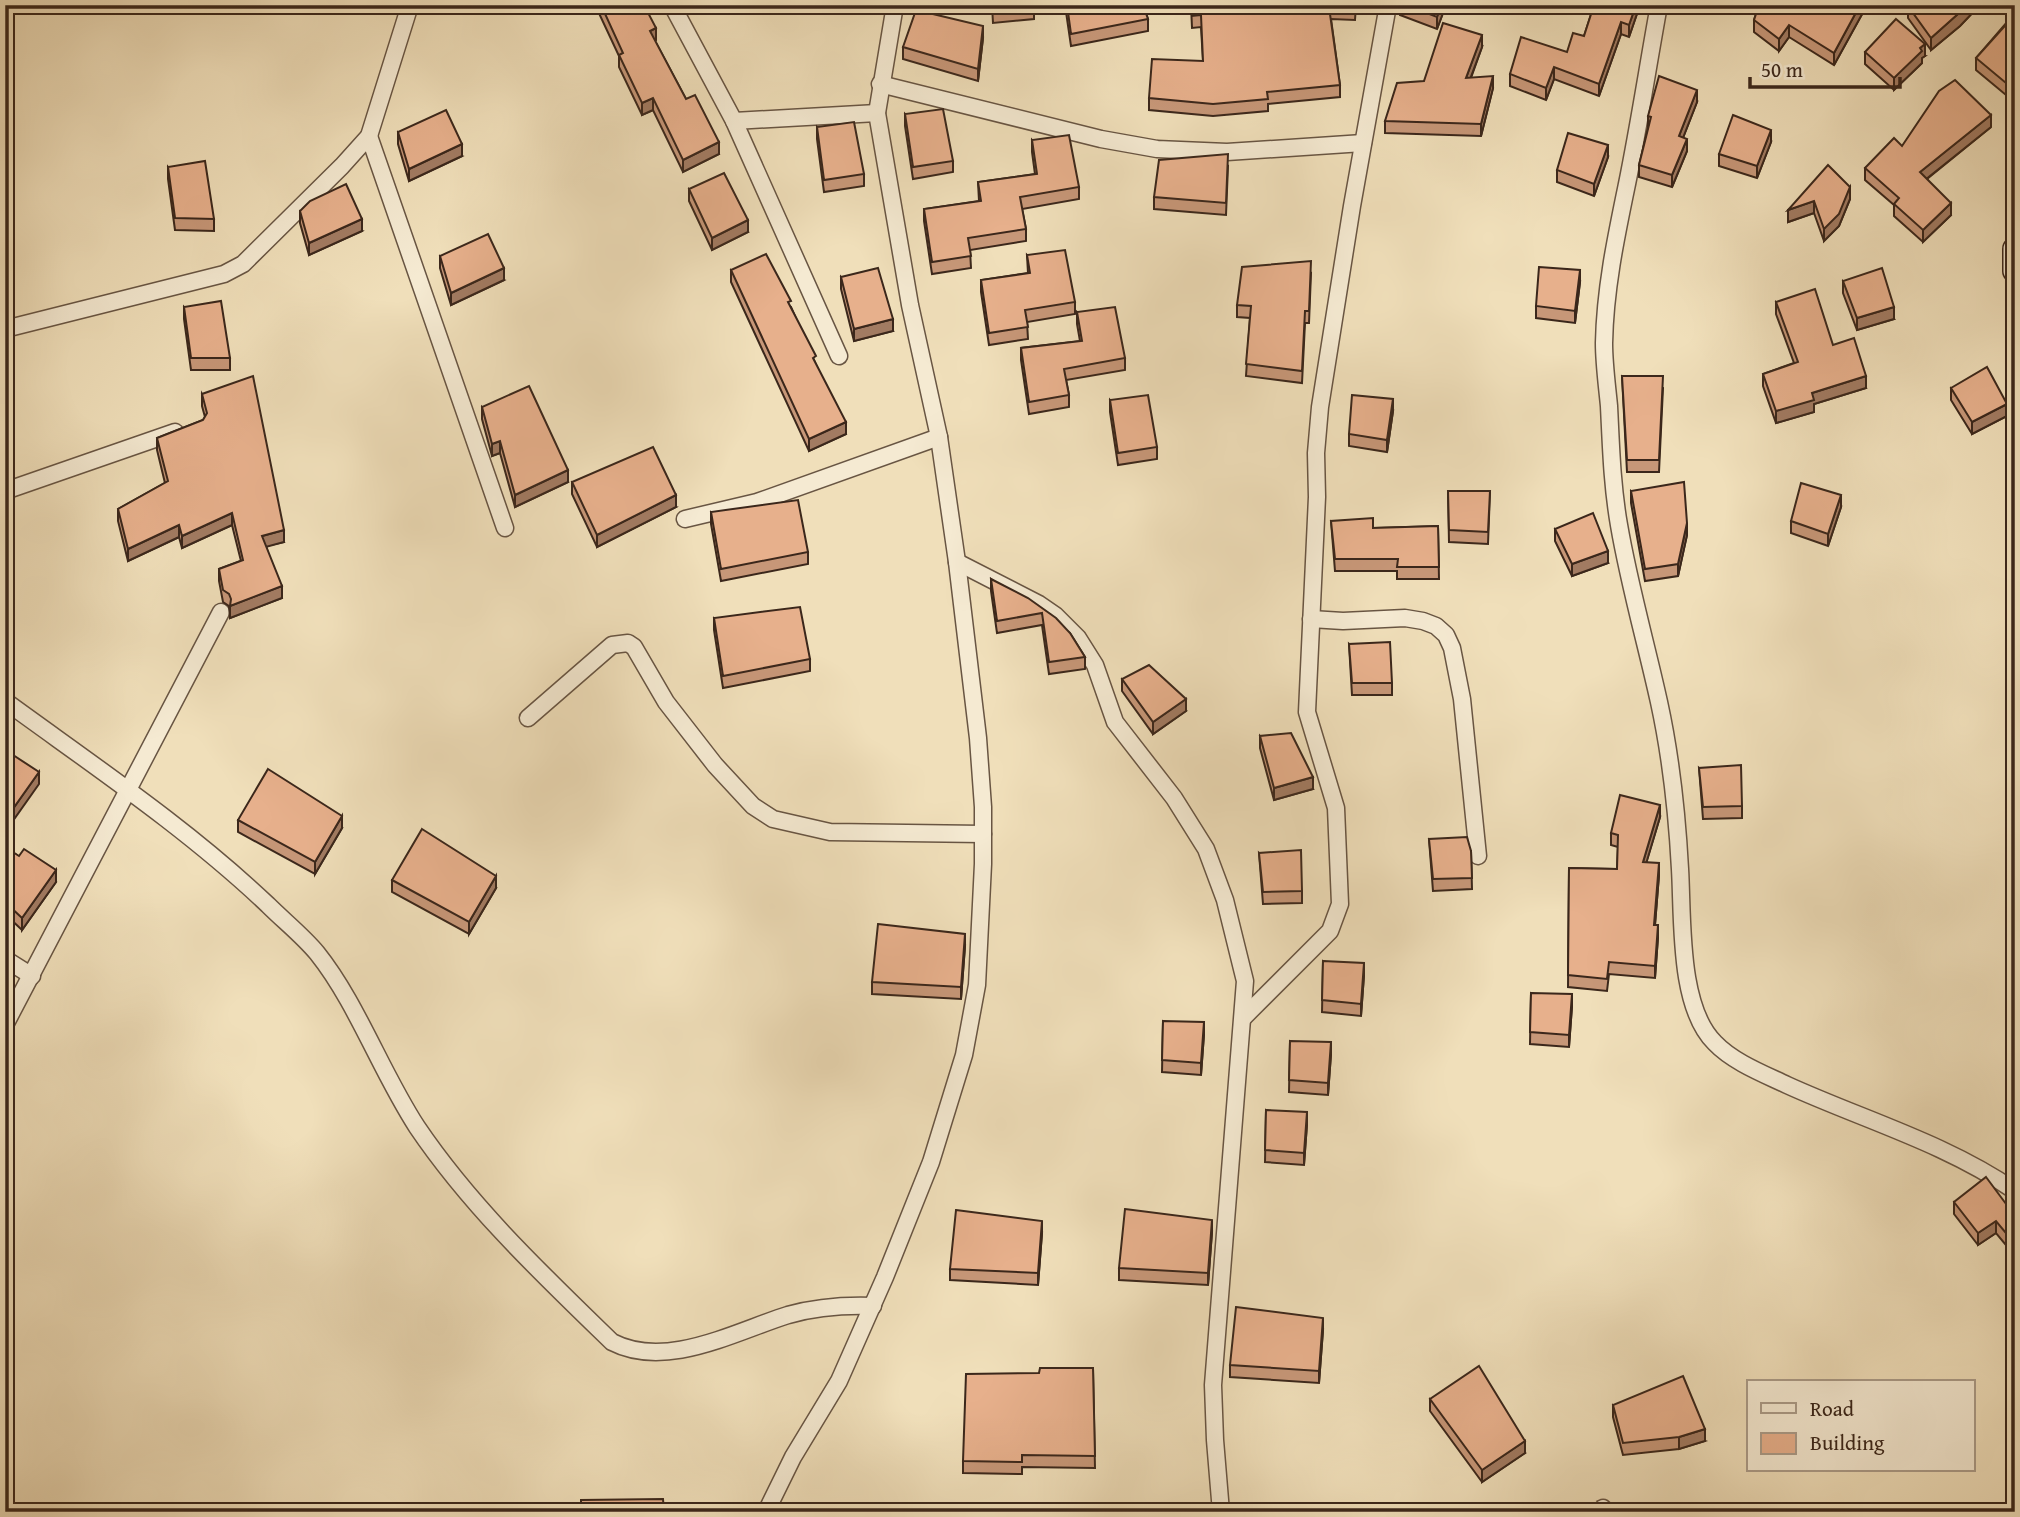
<svg xmlns="http://www.w3.org/2000/svg" width="2020" height="1517" font-family="'Gentium Book Plus',serif">
<style>
.lines{fill:none;stroke-linecap:round;stroke-linejoin:round}
.street-casing{stroke:#685543;stroke-width:19}
.secondary-casing{stroke:#3b271b;stroke-width:26}
.street{stroke:#f5ead2;stroke-width:16}
.secondary{stroke:#f5ead2;stroke-width:23}
.wall{fill:#c79778;stroke:#3b271b;stroke-width:2}
.shaded-wall{fill:#a27b62;stroke:#3b271b;stroke-width:2}
.building{fill:#e7b08c;stroke:#3b271b;stroke-width:2}
</style>
<rect width="100%" height="100%" fill="#f0dfba"/>
<filter id="stains"><feTurbulence type="fractalNoise" baseFrequency=".00286" numOctaves="4"/><feColorMatrix values="0 0 0 0 .2 0 0 0 0 .09 0 0 0 0 .02 0 0 0 .5 -.17"/></filter>
<radialGradient id="worn" r=".72"><stop offset=".6" stop-color="#630" stop-opacity="0"/><stop offset="1" stop-color="#630" stop-opacity=".3"/></radialGradient>
<g class="lines">
<defs>
<g id="street">
<path d="M672,5L734,121L839,356"/>
<path d="M1659,5C1648,65 1639,125 1627,184C1616,237 1605,289 1604,343C1604,364 1607,385 1609,406C1611,446 1612,485 1619,525C1629,584 1646,643 1659,702C1671,757 1677,813 1680,869C1683,918 1678,1007 1715,1043C1733,1062 1764,1074 1787,1085C1864,1120 1945,1143 2015,1191"/>
<path d="M880,84L1101,139L1157,149L1227,152L1363,143"/>
<path d="M734,121L877,113"/>
<path d="M369,136L505,528"/>
<path d="M5,329L224,274L243,264L342,166L369,136L410,5"/>
<path d="M5,491L175,432"/>
<path d="M685,519L757,502L939,437"/>
<path d="M957,562L1039,604L1055,615L1078,638L1095,665L1115,722L1174,798L1206,849L1225,900L1245,981L1213,1385L1215,1440L1221,1512"/>
<path d="M1311,619L1343,621L1405,618L1423,621L1436,626L1446,635L1452,648L1462,699L1478,856"/>
<path d="M5,701C94,766 188,829 268,905C284,921 303,936 317,953C357,1003 381,1072 417,1127C471,1207 543,1275 612,1342C666,1370 734,1332 788,1315C816,1307 843,1305 873,1306"/>
<path d="M528,718L612,645L628,643L634,647L666,702L715,765L753,806L773,819L830,832L983,834"/>
<path d="M5,959L32,976"/>
<path d="M1243,1018L1330,931L1340,904L1336,808L1307,712L1317,497L1316,453L1320,407L1352,206L1388,5"/>
<path d="M5,1025L221,612"/>
<path d="M1603,1508L1604,1512"/>
<path d="M766,1512L793,1457L839,1381L885,1277L931,1162L964,1055L977,985L983,864V807L978,738L957,562L939,437L910,305L877,113L895,5"/>
</g>
<path id="secondary" d="M2015,249V271"/>
</defs>
<use href="#street" class="street-casing"/>
<use href="#secondary" class="secondary-casing"/>
<use href="#street" class="street"/>
<use href="#secondary" class="secondary"/>
</g>
<g class="wall">
<path d="M597,5H644L656,40L655,41L686,99L719,154L683,172L653,110L642,115L619,67V56L597,9Z"/>
<path d="M992,5H1034V19L993,23Z"/>
<path d="M1065,5H1143L1148,19V31L1071,46Z"/>
<path d="M1191,5H1356L1355,20L1331,19L1340,85V97L1268,104V111L1213,116L1149,110V98L1203,61L1201,27L1192,28Z"/>
<path d="M1400,5H1446L1437,29L1400,15Z"/>
<path d="M1594,5H1640L1629,37L1621,34L1599,96L1554,79L1546,100L1510,86V74L1567,52L1584,36Z"/>
<path d="M1742,5H1866V7L1834,65L1789,37L1779,51L1754,32V20L1757,11Z"/>
<path d="M1909,5H1980L1960,26L1931,50L1908,18V6Z"/>
<path d="M2015,8V87L2006,95L1976,70V58L2008,21V14Z"/>
<path d="M983,38L978,81L903,59V47Z"/>
<path d="M1482,47L1471,78L1493,88L1481,136L1385,133V121L1424,81Z"/>
<path d="M1865,52L1925,56L1922,58V63L1894,90L1865,64Z"/>
<path d="M1697,102L1683,138L1687,151L1672,187L1639,177V165L1648,128V116Z"/>
<path d="M905,114L953,161V172L913,179L905,126Z"/>
<path d="M817,127L864,174V186L824,192L817,139Z"/>
<path d="M1991,127L1927,179L1951,215L1923,242L1894,216V205L1865,180V168L1902,146Z"/>
<path d="M398,132L462,156L409,181L398,144Z"/>
<path d="M1032,140L1079,187V199L1022,209L1026,229V241L970,250L971,268L932,274L924,221V209L979,201L978,182L1035,174L1032,152Z"/>
<path d="M1771,142L1757,178L1719,166V154Z"/>
<path d="M1608,157L1594,196L1557,182V170Z"/>
<path d="M1228,166L1226,215L1154,209V197Z"/>
<path d="M168,167L214,219V231L175,230L168,179Z"/>
<path d="M1850,187V199L1839,226L1824,241L1814,213L1788,222V210Z"/>
<path d="M689,189L748,232L712,250L689,201Z"/>
<path d="M300,211L362,231L309,255L300,223Z"/>
<path d="M1027,255L1075,302V314L1027,322L1028,339L989,345L981,292V280L1028,273Z"/>
<path d="M440,256L504,280L451,305L440,268Z"/>
<path d="M731,270L791,307L846,434L809,451L731,282Z"/>
<path d="M1311,273L1309,323H1305L1302,383L1246,376L1250,318L1237,317V305Z"/>
<path d="M841,277L893,331L854,341L841,289Z"/>
<path d="M1843,281L1894,319L1857,330L1843,293Z"/>
<path d="M1580,282L1575,323L1536,318V306Z"/>
<path d="M1776,302L1833,345L1866,388L1814,404V412L1776,423L1763,386V374L1794,363L1776,314Z"/>
<path d="M184,307L230,358V370H191L184,319Z"/>
<path d="M1077,312L1125,358V370L1066,380L1069,395V407L1029,414L1021,360V348L1080,341L1077,324Z"/>
<path d="M1622,376L1663,388L1659,472H1627Z"/>
<path d="M1951,388L2007,416L1972,434L1951,400Z"/>
<path d="M202,394L284,542L266,546L282,598L230,618L229,606L223,602L219,581V569L241,561L232,525L182,548L179,537L128,561L118,521V509L165,483L157,450V438L203,420L205,417L202,406Z"/>
<path d="M1110,400L1157,447V459L1118,465L1110,412Z"/>
<path d="M482,407L568,482L515,507L500,453L492,456L482,419Z"/>
<path d="M1393,411L1387,452L1349,446V434Z"/>
<path d="M572,482L676,507L597,547L572,494Z"/>
<path d="M1448,491H1490L1488,544L1449,542Z"/>
<path d="M1631,491L1687,535L1678,576L1645,581L1631,503Z"/>
<path d="M1841,507L1828,546L1791,533V521Z"/>
<path d="M711,512L808,552V564L721,581L711,524Z"/>
<path d="M1331,521L1373,528L1438,526L1439,579H1397V571H1335Z"/>
<path d="M1555,529L1608,563L1572,576L1555,541Z"/>
<path d="M991,579L1070,633L1085,657V669L1049,674L1042,625L997,633L991,591Z"/>
<path d="M714,618L810,659V671L723,688L714,630Z"/>
<path d="M1349,644L1392,683V695H1352Z"/>
<path d="M1122,679L1186,711L1153,734L1122,691Z"/>
<path d="M1260,736L1313,789L1274,800L1260,748Z"/>
<path d="M1699,768L1742,806V818L1703,819Z"/>
<path d="M1660,817L1646,863L1659,875L1655,925L1658,937L1655,978L1609,974L1607,991L1568,987L1569,868L1617,869L1618,847L1611,845V833Z"/>
<path d="M238,820L342,828L315,874L238,832Z"/>
<path d="M1429,839L1471,851L1472,889L1433,891Z"/>
<path d="M5,847L56,882L22,930L5,914Z"/>
<path d="M1259,853L1302,891V903L1263,904Z"/>
<path d="M392,880L496,888L469,934L392,892Z"/>
<path d="M965,946L961,999L872,994V982Z"/>
<path d="M1323,961L1364,975L1361,1016L1322,1012Z"/>
<path d="M1531,993L1572,1006L1569,1047L1530,1044Z"/>
<path d="M1163,1021L1204,1034L1201,1075L1162,1072Z"/>
<path d="M1290,1041L1331,1054L1328,1095L1289,1092Z"/>
<path d="M1266,1110L1307,1124L1304,1165L1265,1162Z"/>
<path d="M1954,1202L2015,1216V1256L1996,1233L1978,1245L1954,1214Z"/>
<path d="M1212,1232L1208,1285L1119,1280V1268Z"/>
<path d="M1042,1233L1038,1285L950,1280V1269Z"/>
<path d="M1323,1330L1319,1383L1230,1377V1365Z"/>
<path d="M1093,1368L1095,1468L1022,1467V1474L963,1473V1461L1039,1373Z"/>
<path d="M1430,1399L1525,1453L1482,1482L1430,1411Z"/>
<path d="M1613,1405L1705,1441L1679,1449L1623,1455L1613,1417Z"/>
</g>
<g class="shaded-wall">
<path d="M1441,5H1446L1437,29V17Z"/>
<path d="M1636,5H1640L1629,37V25Z"/>
<path d="M1860,5H1866V7L1834,65V53Z"/>
<path d="M1968,5H1980L1960,26L1931,50V38Z"/>
<path d="M1621,22V34L1599,96V84Z"/>
<path d="M1789,25V37L1779,51V39Z"/>
<path d="M983,26V38L978,81V69Z"/>
<path d="M656,28V40L650,43V31Z"/>
<path d="M1482,35V47L1466,90V78Z"/>
<path d="M1925,44V56L1922,58V63L1894,90V78L1920,48Z"/>
<path d="M1554,67V79L1546,100V88Z"/>
<path d="M2015,75V87L2006,95V83Z"/>
<path d="M1493,76V88L1481,136V124Z"/>
<path d="M1697,90V102L1679,148V136Z"/>
<path d="M653,98V110L642,115V103Z"/>
<path d="M1991,115V127L1920,184V172Z"/>
<path d="M1771,130V142L1757,178V166Z"/>
<path d="M1687,139V151L1672,187V175Z"/>
<path d="M719,142V154L683,172V160Z"/>
<path d="M462,144V156L409,181V169Z"/>
<path d="M1608,145V157L1594,196V184Z"/>
<path d="M1850,187V199L1839,226L1824,241V229Z"/>
<path d="M1814,201V213L1788,222V210Z"/>
<path d="M1951,203V215L1923,242V230Z"/>
<path d="M362,219V231L309,255V243Z"/>
<path d="M748,220V232L712,250V238Z"/>
<path d="M504,268V280L451,305V293Z"/>
<path d="M1580,270V282L1575,323V311Z"/>
<path d="M1894,307V319L1857,330V318Z"/>
<path d="M893,319V331L854,341V329Z"/>
<path d="M1866,376V388L1814,404V412L1776,423V411L1812,393Z"/>
<path d="M1393,399V411L1387,452V440Z"/>
<path d="M2007,404V416L1972,434V422Z"/>
<path d="M846,422V434L809,451V439Z"/>
<path d="M500,441V453L492,456V444Z"/>
<path d="M568,470V482L515,507V495Z"/>
<path d="M676,495V507L597,547V535Z"/>
<path d="M1841,495V507L1828,546V534Z"/>
<path d="M232,513V525L182,548V536Z"/>
<path d="M1687,523V535L1678,576V564Z"/>
<path d="M179,525V537L128,561V549Z"/>
<path d="M284,530V542L262,548V536Z"/>
<path d="M1608,551V563L1572,576V564Z"/>
<path d="M282,586V598L230,618V606Z"/>
<path d="M1186,699V711L1153,734V722Z"/>
<path d="M39,772V784L5,832V820Z"/>
<path d="M1313,777V789L1274,800V788Z"/>
<path d="M1660,805V817L1643,874V862Z"/>
<path d="M342,816V828L315,874V862Z"/>
<path d="M1659,863V875L1654,937V925Z"/>
<path d="M56,870V882L22,930V918Z"/>
<path d="M496,876V888L469,934V922Z"/>
<path d="M1658,925V937L1655,978V966Z"/>
<path d="M965,934V946L961,999V987Z"/>
<path d="M1364,963V975L1361,1016V1004Z"/>
<path d="M1572,994V1006L1569,1047V1035Z"/>
<path d="M1204,1022V1034L1201,1075V1063Z"/>
<path d="M1331,1042V1054L1328,1095V1083Z"/>
<path d="M1307,1112V1124L1304,1165V1153Z"/>
<path d="M1212,1220V1232L1208,1285V1273Z"/>
<path d="M1042,1221V1233L1038,1285V1273Z"/>
<path d="M1996,1221V1233L1978,1245V1233Z"/>
<path d="M1323,1318V1330L1319,1383V1371Z"/>
<path d="M1705,1429V1441L1679,1449V1437Z"/>
<path d="M1525,1441V1453L1482,1482V1470Z"/>
</g>
<g class="building">
<path d="M601,5H644L656,28L650,31L686,99L695,95L719,142L683,160L653,98L642,103L619,55L623,53Z"/>
<path d="M993,5H1034V7L993,11Z"/>
<path d="M1067,5H1143L1148,19L1071,34Z"/>
<path d="M1192,5H1355V8L1329,7L1340,85L1267,92L1268,99L1213,104L1149,98L1152,59L1203,61L1201,15L1192,16Z"/>
<path d="M1406,5H1441L1437,17Z"/>
<path d="M1594,5H1636L1629,25L1621,22L1599,84L1554,67L1546,88L1510,74L1521,37L1567,52L1573,33L1584,36Z"/>
<path d="M1759,5H1860L1834,53L1789,25L1779,39L1754,20Z"/>
<path d="M1909,5H1968L1931,38L1908,6Z"/>
<path d="M2015,8V75L2006,83L1976,58L2012,18L2008,14Z"/>
<path d="M916,10L983,26L978,69L903,47Z"/>
<path d="M1896,19L1925,44L1920,48L1922,51L1894,78L1865,52Z"/>
<path d="M1443,23L1482,35L1466,78L1493,76L1481,124L1385,121L1397,83L1424,81Z"/>
<path d="M1659,76L1697,90L1679,136L1687,139L1672,175L1639,165L1651,117L1648,116Z"/>
<path d="M1955,80L1991,115L1920,172L1951,203L1923,230L1894,204L1899,198L1865,168L1894,138L1902,146L1939,91Z"/>
<path d="M943,109L953,161L913,167L905,114Z"/>
<path d="M446,110L462,144L409,169L398,132Z"/>
<path d="M1733,115L1771,130L1757,166L1719,154Z"/>
<path d="M854,122L864,174L824,180L817,127Z"/>
<path d="M1568,133L1608,145L1594,184L1557,170Z"/>
<path d="M1069,135L1079,187L1020,197L1026,229L968,238L971,256L932,262L924,209L981,201L978,182L1037,174L1032,140Z"/>
<path d="M1228,154L1226,203L1154,197L1159,160Z"/>
<path d="M205,161L214,219L175,218L168,167Z"/>
<path d="M1828,165L1850,187L1839,214L1824,229L1814,201L1788,210Z"/>
<path d="M724,173L748,220L712,238L689,189Z"/>
<path d="M346,184L362,219L309,243L300,211L310,201Z"/>
<path d="M488,234L504,268L451,293L440,256Z"/>
<path d="M1065,250L1075,302L1025,310L1028,327L989,333L981,280L1030,273L1027,255Z"/>
<path d="M766,254L791,301L788,302L816,356L813,358L846,422L809,439L731,270Z"/>
<path d="M1311,261L1309,311H1305L1302,371L1246,364L1251,306L1237,305L1242,267Z"/>
<path d="M1539,267L1580,270L1575,311L1536,306Z"/>
<path d="M878,268L893,319L854,329L841,277Z"/>
<path d="M1882,268L1894,307L1857,318L1843,281Z"/>
<path d="M1815,289L1833,345L1854,338L1866,376L1812,393L1814,400L1776,411L1763,374L1798,362L1776,302Z"/>
<path d="M221,301L230,358H191L184,307Z"/>
<path d="M1115,307L1125,358L1064,369L1069,395L1029,402L1021,348L1082,341L1077,312Z"/>
<path d="M1987,367L2007,404L1972,422L1951,388Z"/>
<path d="M253,376L284,530L262,536L282,586L230,606L231,599L229,594L223,590L219,569L243,560L232,513L182,536L179,525L128,549L118,509L168,481L157,438L203,420L207,413L202,394Z"/>
<path d="M1622,376H1663L1659,460H1627Z"/>
<path d="M529,386L568,470L515,495L500,441L492,444L482,407Z"/>
<path d="M1148,395L1157,447L1118,453L1110,400Z"/>
<path d="M1352,395L1393,399L1387,440L1349,434Z"/>
<path d="M653,447L676,495L597,535L572,482Z"/>
<path d="M1684,482L1687,523L1678,564L1645,569L1631,491Z"/>
<path d="M1801,483L1841,495L1828,534L1791,521Z"/>
<path d="M1448,491H1490L1488,532L1449,530Z"/>
<path d="M798,500L808,552L721,569L711,512Z"/>
<path d="M1593,513L1608,551L1572,564L1555,529Z"/>
<path d="M1373,518V528L1438,526L1439,567H1397L1398,559H1335L1331,521Z"/>
<path d="M991,579L1028,598L1056,618L1070,633L1085,657L1049,662L1042,613L997,621Z"/>
<path d="M800,607L810,659L723,676L714,618Z"/>
<path d="M1390,642L1392,683H1352L1349,644Z"/>
<path d="M1149,665L1186,699L1153,722L1122,679Z"/>
<path d="M1291,733L1313,777L1274,788L1260,736Z"/>
<path d="M7,751L39,772L5,820V754Z"/>
<path d="M1741,765L1742,806L1703,807L1699,768Z"/>
<path d="M268,769L342,816L315,862L238,820Z"/>
<path d="M1620,795L1660,805L1643,862L1659,863L1654,925H1658L1655,966L1609,962L1607,979L1568,975L1569,868L1617,869L1618,835L1611,833Z"/>
<path d="M422,829L496,876L469,922L392,880Z"/>
<path d="M1467,837L1471,851L1472,878L1433,879L1429,839Z"/>
<path d="M5,847L19,856L24,849L56,870L22,918L5,902Z"/>
<path d="M1301,850L1302,891L1263,892L1259,853Z"/>
<path d="M878,924L965,934L961,987L872,982Z"/>
<path d="M1323,961L1364,963L1361,1004L1322,1000Z"/>
<path d="M1531,993L1572,994L1569,1035L1530,1032Z"/>
<path d="M1163,1021L1204,1022L1201,1063L1162,1060Z"/>
<path d="M1290,1041L1331,1042L1328,1083L1289,1080Z"/>
<path d="M1266,1110L1307,1112L1304,1153L1265,1150Z"/>
<path d="M1986,1177L2015,1216V1244L1996,1221L1978,1233L1954,1202Z"/>
<path d="M1125,1209L1212,1220L1208,1273L1119,1268Z"/>
<path d="M956,1210L1042,1221L1038,1273L950,1269Z"/>
<path d="M1236,1307L1323,1318L1319,1371L1230,1365Z"/>
<path d="M1479,1366L1525,1441L1482,1470L1430,1399Z"/>
<path d="M1040,1368H1093L1095,1456L1022,1455V1462L963,1461L966,1374L1039,1373Z"/>
<path d="M1683,1376L1705,1429L1679,1437L1623,1443L1613,1405Z"/>
<path d="M663,1499L664,1512H581V1500Z"/>
</g>
<rect width="2020" height="1517" fill="none" stroke="#f0dfba" stroke-width="28"/>
<rect x="7" y="7" width="2006" height="1503" fill="none" stroke="#3b271b" stroke-width="3.5"/>
<rect x="14" y="14" width="1992" height="1489" fill="none" stroke="#3b271b" stroke-width="2"/>
<rect x="1747" y="1380" width="228" height="91" fill="#f5ead2" stroke="#ab9c89" stroke-width="2"/>
<rect x="1761" y="1403" width="35" height="10" fill="#f5ead2" stroke="#ab9c89" stroke-width="2"/>
<text x="1810" y="1416" font-size="21" fill="#3b271b">Road</text>
<rect x="1761" y="1433" width="35" height="21" fill="#e7b08c" stroke="#ab9c89" stroke-width="2"/>
<text x="1810" y="1450" font-size="21" fill="#3b271b">Building</text>
<path d="M1750 77v10h150v-10" fill="none" stroke="#3b271b" stroke-width="3.5"/>
<text x="1761" y="77" font-size="21" fill="#3b271b" stroke="#f5ead2" stroke-width="5" paint-order="stroke">50 m</text>
<rect width="100%" height="100%" filter="url(#stains)"/>
<rect width="100%" height="100%" fill="url(#worn)"/>
</svg>
